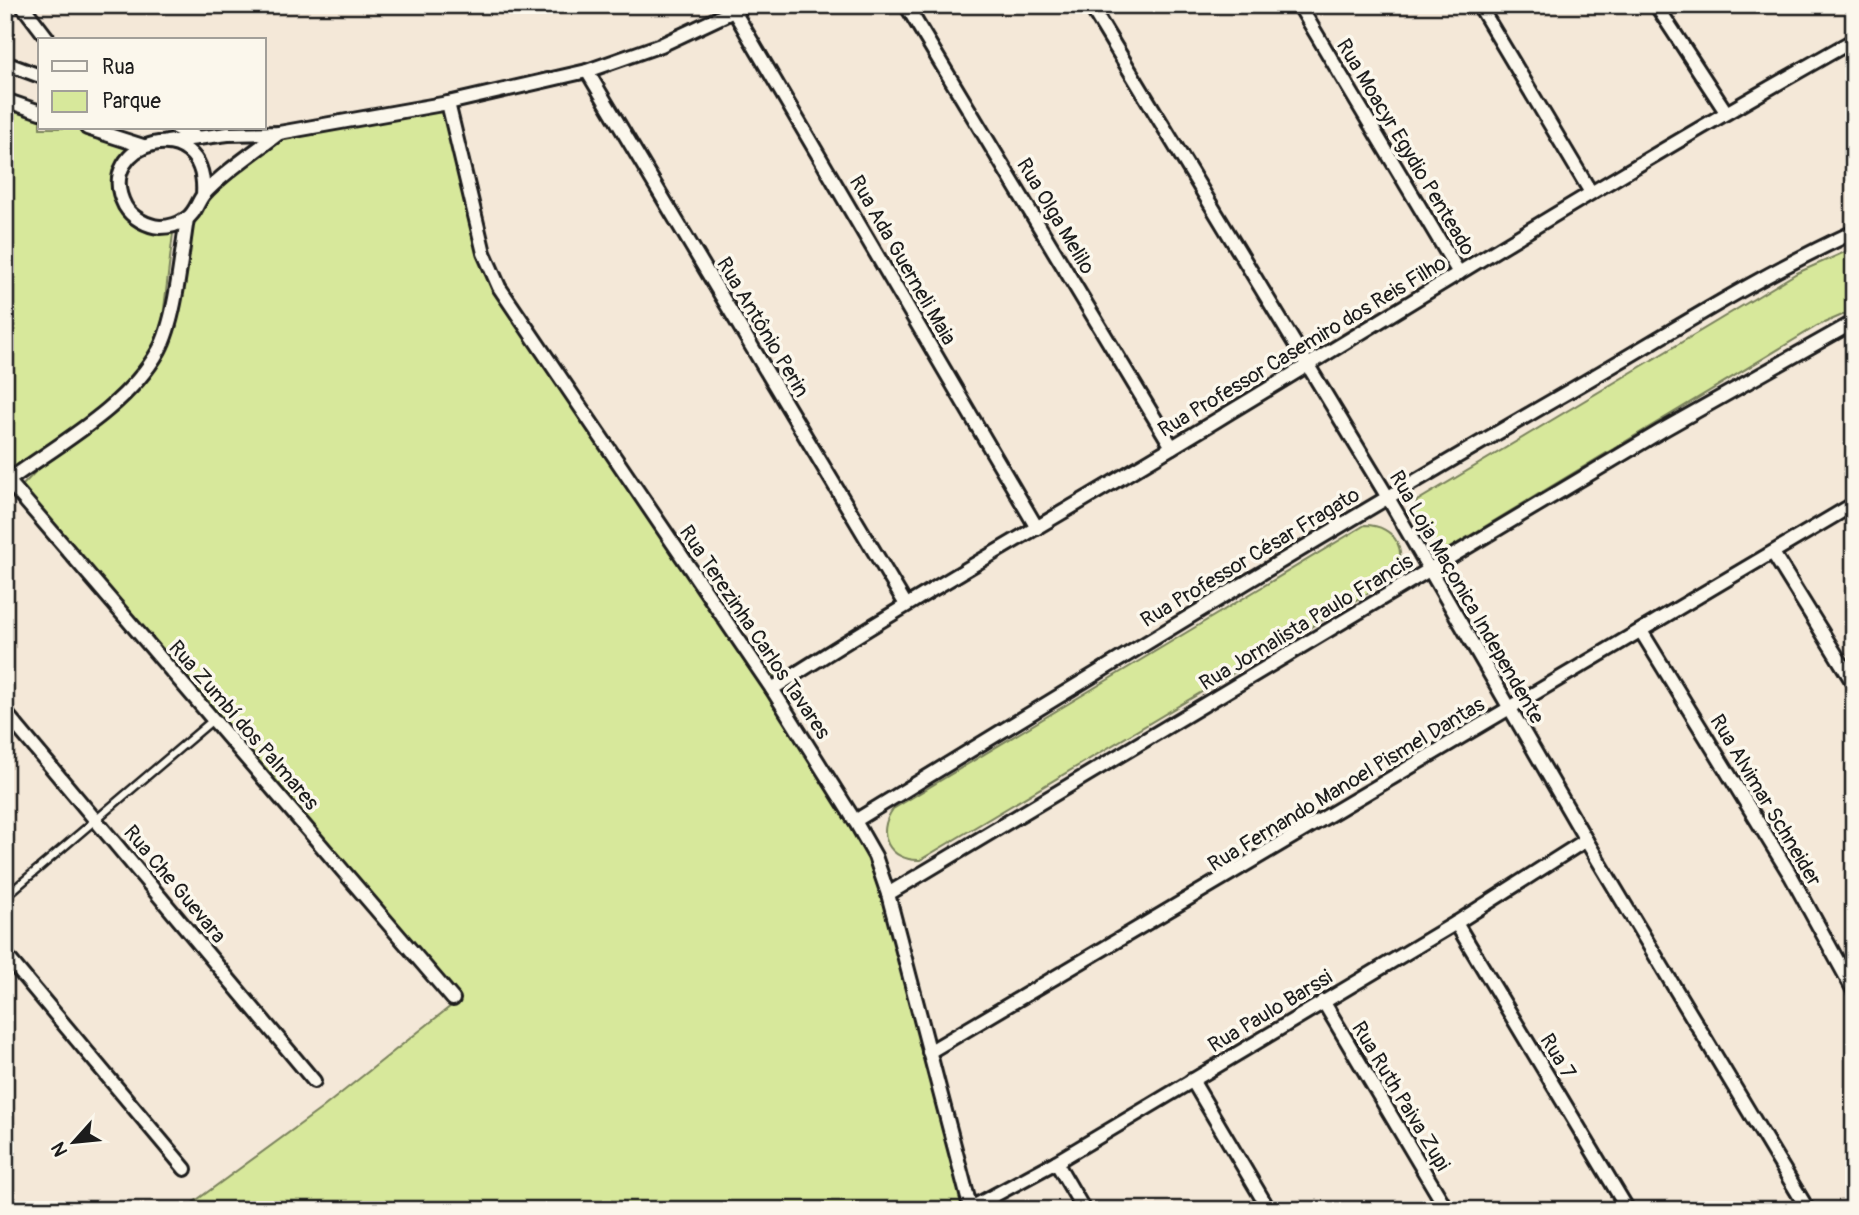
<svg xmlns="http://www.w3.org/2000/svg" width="1859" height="1215" font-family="Pangolin,sans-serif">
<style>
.green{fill:#d7e89b;stroke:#7a825c;stroke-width:2}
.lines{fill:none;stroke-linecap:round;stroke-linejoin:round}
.lane-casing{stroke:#1c1c1c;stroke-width:11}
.street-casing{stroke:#1c1c1c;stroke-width:18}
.lane{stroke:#fbf7ec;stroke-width:6}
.street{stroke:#fbf7ec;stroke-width:12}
.labels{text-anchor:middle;stroke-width:7;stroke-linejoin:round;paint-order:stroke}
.street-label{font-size:21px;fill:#1c1c1c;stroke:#fbf7ec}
</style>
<rect width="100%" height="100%" fill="#f4e8d8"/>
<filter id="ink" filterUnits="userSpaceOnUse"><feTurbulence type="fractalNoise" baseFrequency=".0143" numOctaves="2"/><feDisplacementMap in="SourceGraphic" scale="14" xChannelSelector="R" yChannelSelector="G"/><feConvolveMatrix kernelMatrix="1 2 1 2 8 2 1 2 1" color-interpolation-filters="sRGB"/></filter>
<g filter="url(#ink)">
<g class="green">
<path d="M5,100L40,112V128H86L140,147L120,179L134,217L174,225L160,342L187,219L203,195L279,133L448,103L491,271L747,646L775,675L784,689L782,697L875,856L971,1210H183L321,1109L461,998L19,489L65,441L5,477Z"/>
<path d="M1854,248V310L1817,326L1446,550C1421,544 1410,526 1417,501L1797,273Z"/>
<path d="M1365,525C1396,525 1410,553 1393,578L920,860C889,861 875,834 893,809Z"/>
</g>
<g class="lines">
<defs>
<path id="lane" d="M5,897L214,719"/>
<g id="street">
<path d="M22,5L48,39"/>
<path d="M906,5L1172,447"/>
<path d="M1090,5L1387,496L1586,840L1808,1210"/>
<path d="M1299,5L1459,273"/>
<path d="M1479,5L1590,191"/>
<path d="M1656,5L1726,112"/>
<path d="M735,13L1037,528"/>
<path d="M5,63L40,76"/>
<path d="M587,71L905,603"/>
<path d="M5,100L40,112"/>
<path d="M448,103L484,253L499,287L772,689L855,821L875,856L888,894L971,1210"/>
<path d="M87,128L143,146"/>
<path d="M176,128L199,138"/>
<path d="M167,142L228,134L279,133L448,103L587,71L661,45L746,5"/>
<path d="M203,195C209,109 91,141 125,206C132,218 147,226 160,227C169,227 179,224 186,219C196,213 197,202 204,194C225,171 255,152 279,133"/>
<path d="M5,477L453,999"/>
<path d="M5,483C58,444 126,409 159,350C176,319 181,255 187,219"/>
<path d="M1773,553L1854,684"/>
<path d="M1641,631L1791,876L1854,991"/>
<path d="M772,689C918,595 1069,510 1217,420C1429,292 1638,161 1854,40"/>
<path d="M5,712L314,1081"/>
<path d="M855,821C1089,678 1322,534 1559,397C1657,341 1751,279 1854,232"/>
<path d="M888,894L1661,431L1854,322"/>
<path d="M1456,923L1628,1210"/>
<path d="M5,954L185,1169"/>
<path d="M1323,1001L1447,1210"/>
<path d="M929,1052L1854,504"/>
<path d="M1192,1080L1269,1210"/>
<path d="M1056,1162L1084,1210"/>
<path d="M971,1208L1056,1162L1456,923L1586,840"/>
</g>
</defs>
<use href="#lane" class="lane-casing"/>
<use href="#street" class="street-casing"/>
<use href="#lane" class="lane"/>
<use href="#street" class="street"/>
</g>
</g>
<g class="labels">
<g class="street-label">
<text transform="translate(1406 147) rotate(59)" y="7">Rua Moacyr Egydio Penteado</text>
<text transform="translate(1056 216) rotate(59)" y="7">Rua Olga Melilo</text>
<text transform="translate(903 260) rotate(60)" y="7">Rua Ada Guerneli Maia</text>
<text transform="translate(763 327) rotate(59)" y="7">Rua Antônio Perin</text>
<text transform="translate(1302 346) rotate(-31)" y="7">Rua Professor Casemiro dos Reis Filho</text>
<text transform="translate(1250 557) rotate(-31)" y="7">Rua Professor César Fragato</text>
<text transform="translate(1467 597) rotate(60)" y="7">Rua Loja Maçonica Independente</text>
<text transform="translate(1306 622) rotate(-31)" y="7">Rua Jornalista Paulo Francis</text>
<text transform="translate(755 632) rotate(56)" y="7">Rua Terezinha Carlos Tavares</text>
<text transform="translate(244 725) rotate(49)" y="7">Rua Zumbí dos Palmares</text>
<text transform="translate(1346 784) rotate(-31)" y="7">Rua Fernando Manoel Pismel Dantas</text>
<text transform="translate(1766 800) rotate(59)" y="7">Rua Alvimar Schneider</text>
<text transform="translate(175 884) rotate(50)" y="7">Rua Che Guevara</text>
<text transform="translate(1270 1011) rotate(-31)" y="7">Rua Paulo Barssi</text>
<text transform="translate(1558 1056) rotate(59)" y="7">Rua 7</text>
<text transform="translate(1401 1096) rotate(59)" y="7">Rua Ruth Paiva Zupi</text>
</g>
</g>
<rect width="1859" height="1215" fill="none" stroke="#fbf7ec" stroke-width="28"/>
<rect x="14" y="14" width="1831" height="1187" fill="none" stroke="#1c1c1c" stroke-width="2.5" filter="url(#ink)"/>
<rect x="38" y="38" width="228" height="91" fill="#fbf7ec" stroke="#a29f99" stroke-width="2"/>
<rect x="52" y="61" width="35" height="10" fill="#fbf7ec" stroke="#a29f99" stroke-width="2"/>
<text x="102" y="74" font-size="21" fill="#1c1c1c">Rua</text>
<rect x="52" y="91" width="35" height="21" fill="#d7e89b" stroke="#a29f99" stroke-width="2"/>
<text x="102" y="108" font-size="21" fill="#1c1c1c">Parque</text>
<g transform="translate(74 1142) rotate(243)" stroke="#fbf7ec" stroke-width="5" paint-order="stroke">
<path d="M0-5L12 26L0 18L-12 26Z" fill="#1c1c1c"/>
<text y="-10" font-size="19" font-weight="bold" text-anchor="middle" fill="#1c1c1c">N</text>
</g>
</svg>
